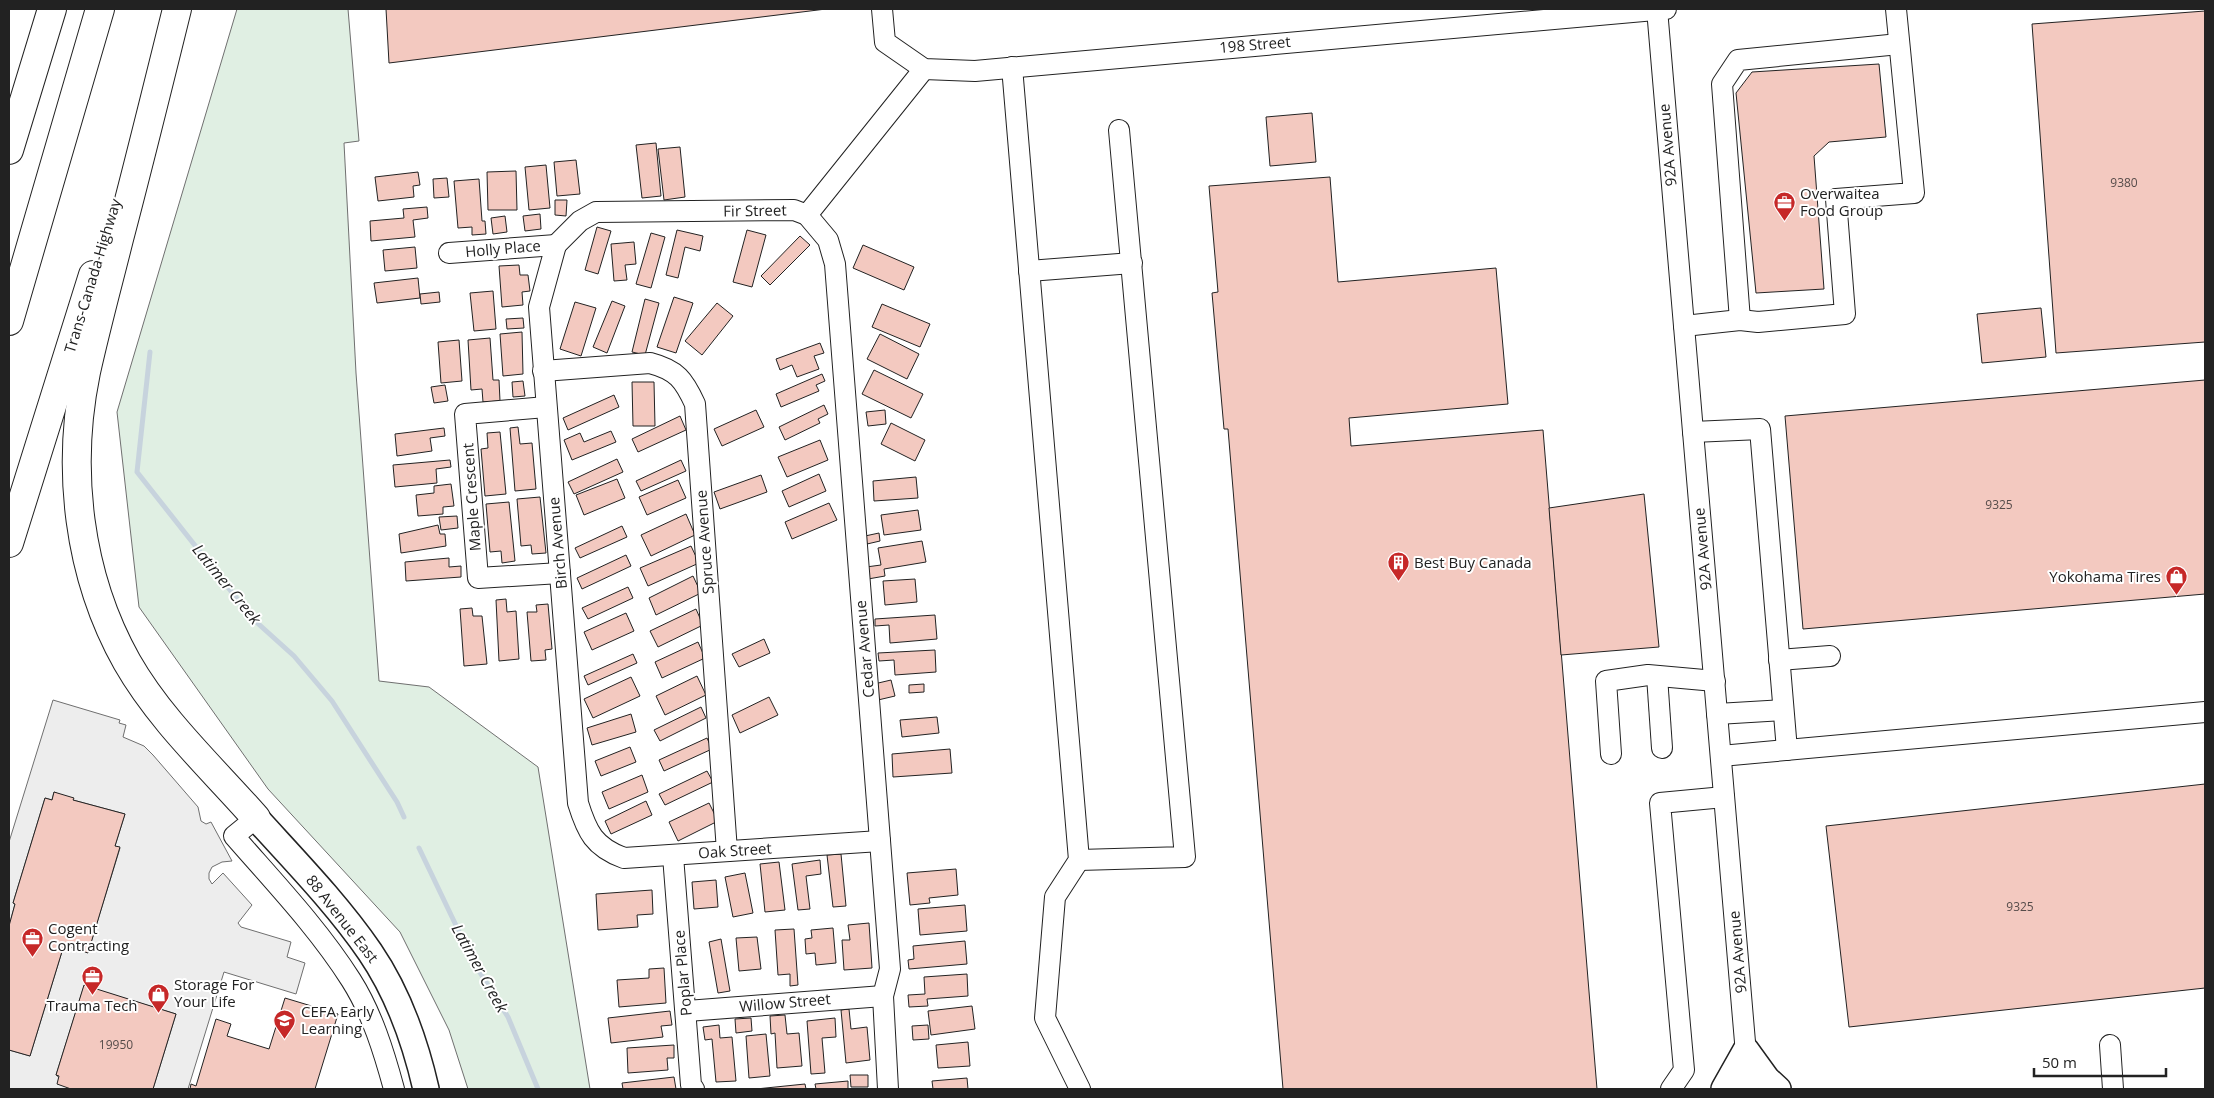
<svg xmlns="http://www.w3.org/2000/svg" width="2214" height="1098" font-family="'Open Sans',sans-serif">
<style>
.green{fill:#e0efe3;stroke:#6f6f6f}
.parking{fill:#ededed;stroke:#6f6f6f}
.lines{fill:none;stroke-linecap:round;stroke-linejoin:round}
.stream{stroke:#c7d3dd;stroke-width:5}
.building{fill:#f3c9c0;stroke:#222}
.minor-casing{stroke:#222;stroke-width:22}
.major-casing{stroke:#222;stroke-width:28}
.highway-casing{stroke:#222;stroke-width:30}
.minor{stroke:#fff;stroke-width:20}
.major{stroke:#fff;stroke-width:25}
.highway{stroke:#fff;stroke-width:28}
.labels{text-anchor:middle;stroke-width:4;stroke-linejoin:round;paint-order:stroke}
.number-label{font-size:12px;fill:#564c4a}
.street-label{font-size:15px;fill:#222;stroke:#fff}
.poi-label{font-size:15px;fill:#222;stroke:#fff;text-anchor:start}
.water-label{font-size:16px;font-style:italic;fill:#222;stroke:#fff}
</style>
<rect width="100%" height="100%" fill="#fff"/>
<path class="green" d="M237,9H348L359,141L344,143L356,373L379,681L429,687L538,767L590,1089H468L449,1030L400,932L268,789L139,607L117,412Z"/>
<path class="parking" d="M53,700L120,720L119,723L126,725L123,737L144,746L153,755L198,807L201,821L206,824L211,822L232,861L222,862L212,867L209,873V879L212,884L223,873L252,905L238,923L241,927L291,942L287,957L305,963L296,994L224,972L188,1089H153L176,1014L84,986L56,1075L71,1089H9V1050L30,1056L64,945L88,952L120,848L115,846L125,814L73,800L54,792L52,800L45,798L13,903L15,904L9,926V842Z"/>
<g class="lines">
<g class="stream">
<path d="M150,352L137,472L253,619L294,656L332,701L397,802L404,817"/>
<path d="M419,848L474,963L508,1017L538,1089"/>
</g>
</g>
<g class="building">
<path d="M386,9H826L389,63Z"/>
<path d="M2205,11V342L2056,353L2032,24Z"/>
<path d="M1879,64L1886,137L1829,142L1814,156L1824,289L1756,293L1736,93L1752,72Z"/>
<path d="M1312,113L1316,162L1270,166L1266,117Z"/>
<path d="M656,143L661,196L642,198L636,145Z"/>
<path d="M680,147L685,197L664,200L658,149Z"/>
<path d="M576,160L580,194L557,196L554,162Z"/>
<path d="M546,165L550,208L529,210L525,167Z"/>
<path d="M516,171L517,210H488L487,172Z"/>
<path d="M418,172L420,185L413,186L414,197L378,201L375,177Z"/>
<path d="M1330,177L1338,282L1496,268L1508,404L1349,418L1351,446L1543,430L1597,1089H1283L1228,429H1224L1212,293L1218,292L1209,186Z"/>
<path d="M447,178L449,197L434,198L433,179Z"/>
<path d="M479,179L482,221H485L486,234L472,235V227L458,228L454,181Z"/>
<path d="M555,200H567L566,216L555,215Z"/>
<path d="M427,207L428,218L413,220L415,237L371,241L370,221L404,218L403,209Z"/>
<path d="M540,214L541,229L525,231L523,216Z"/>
<path d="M505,216L507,232L493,234L491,218Z"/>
<path d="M597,227L611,231L598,274L585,270Z"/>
<path d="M677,230L703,236L700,251L685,247L678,278L666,275Z"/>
<path d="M747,230L766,235L752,287L733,282Z"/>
<path d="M651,233L665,237L651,288L636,284Z"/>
<path d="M800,236L810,245L770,285L761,276Z"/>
<path d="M634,242L636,264L625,265L627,280L614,281L611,244Z"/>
<path d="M863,245L914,267L904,290L853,268Z"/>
<path d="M415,247L417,268L385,271L383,250Z"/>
<path d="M519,265L520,275H528L530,291L522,292L523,305L502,307L499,266Z"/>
<path d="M418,278L420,298L377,303L374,283Z"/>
<path d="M493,291L496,329L474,331L470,293Z"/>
<path d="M439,292L440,302L421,304L420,294Z"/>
<path d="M674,297L693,303L676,353L657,347Z"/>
<path d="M645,299L659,303L645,355L632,352Z"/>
<path d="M612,301L625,306L607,353L593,347Z"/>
<path d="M575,302L596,308L581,356L560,349Z"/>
<path d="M717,303L733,316L702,355L685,341Z"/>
<path d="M882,304L930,324L920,347L872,327Z"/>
<path d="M2041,308L2046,357L1982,363L1977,314Z"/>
<path d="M523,318L524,328L507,329L506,319Z"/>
<path d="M522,332L523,374L503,376L500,334Z"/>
<path d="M880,334L919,354L907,379L867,359Z"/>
<path d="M490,338L493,380H499L500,401L483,402L482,389L471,390L468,340Z"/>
<path d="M459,340L462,381L441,383L438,342Z"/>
<path d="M820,343L824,353L814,356L819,369L797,377L792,365L780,370L776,359Z"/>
<path d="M874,370L923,394L911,418L862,394Z"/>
<path d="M822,374L825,381L816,385L819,391L781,407L776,394Z"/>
<path d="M2205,380V594L1803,629L1785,416Z"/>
<path d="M523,381L525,396L513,397L512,382Z"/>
<path d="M632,382H654L655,426H633Z"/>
<path d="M445,385L448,401L434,403L431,387Z"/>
<path d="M614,395L619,407L568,430L563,418Z"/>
<path d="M824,405L828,414L818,419L820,423L785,440L779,427Z"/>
<path d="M756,410L764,427L722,446L714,429Z"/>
<path d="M885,410L886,424L868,426L866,412Z"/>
<path d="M680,416L686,430L638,452L632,439Z"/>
<path d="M891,423L925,440L915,461L881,444Z"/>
<path d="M518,427L520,444L532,443L536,489L515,491L510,428Z"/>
<path d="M444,428L445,436L430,438L432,451L397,456L395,434Z"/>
<path d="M611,431L616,442L572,460L564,440L580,433L584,442Z"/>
<path d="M500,432L506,494L485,496L481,449L488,448L487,433Z"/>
<path d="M820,440L828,460L787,477L778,457Z"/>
<path d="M617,459L623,472L574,494L568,482Z"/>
<path d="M450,460L451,467L436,469L437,483L395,487L393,465Z"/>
<path d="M681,460L686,471L641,491L636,481Z"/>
<path d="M819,474L826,491L789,507L782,491Z"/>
<path d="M761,475L767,492L720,509L714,492Z"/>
<path d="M916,477L918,498L874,501L873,481Z"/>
<path d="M617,479L625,498L584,515L576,495Z"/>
<path d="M678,480L686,498L647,515L639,497Z"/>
<path d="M451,484L454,506L443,507V514L418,516L416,495L434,493V486Z"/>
<path d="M1644,494L1659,647L1561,655L1549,508Z"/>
<path d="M540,497L546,553L532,554L531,545L521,546L517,499Z"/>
<path d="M509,502L515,561L502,563L501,551L490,552L486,504Z"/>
<path d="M829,503L837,520L792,539L785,522Z"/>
<path d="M918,510L921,530L884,535L881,515Z"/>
<path d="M686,514L695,535L651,556L641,535Z"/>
<path d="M457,516L458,528L441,530L439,517Z"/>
<path d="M438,525L440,534H445L446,546L401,553L399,534Z"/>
<path d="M622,526L627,537L580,558L575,548Z"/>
<path d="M879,533L880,541L867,544L865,536Z"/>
<path d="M922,541L926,562L884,569L885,576L868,579L866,567L881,565L878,548Z"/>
<path d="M691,546L699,563L648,586L640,568Z"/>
<path d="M626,555L631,566L582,589L577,578Z"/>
<path d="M449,558V567L461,566V577L406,581L405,562Z"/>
<path d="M693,576L701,593L656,615L649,598Z"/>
<path d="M915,579L917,602L885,605L883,581Z"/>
<path d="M628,587L633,598L588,619L582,608Z"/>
<path d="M506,599L507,612L516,611L519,659L499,661L496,600Z"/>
<path d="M548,604L552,649L545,650L546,660L531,661L527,612H537L536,605Z"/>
<path d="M472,608L473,616H482L487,664L464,666L460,609Z"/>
<path d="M696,609L703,625L658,647L650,631Z"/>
<path d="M626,613L634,631L592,650L584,632Z"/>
<path d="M935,615L937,639L890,643L889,625L875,626V619Z"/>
<path d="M764,639L770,653L739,667L732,654Z"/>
<path d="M698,642L705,658L662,678L655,662Z"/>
<path d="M935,650L936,672L895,675L894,660L879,661L878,653Z"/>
<path d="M633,654L637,663L588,685L584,676Z"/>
<path d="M697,676L706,695L665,715L656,696Z"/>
<path d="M631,677L640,696L593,718L584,699Z"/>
<path d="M891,680L895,696L878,700L874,684Z"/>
<path d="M924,684V692L909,693V685Z"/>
<path d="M769,697L778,715L740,733L732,715Z"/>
<path d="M701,707L706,718L660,741L654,730Z"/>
<path d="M631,714L636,732L592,745L587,728Z"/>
<path d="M937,717L939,733L902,737L900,720Z"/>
<path d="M707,738L712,749L664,771L659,760Z"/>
<path d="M630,747L636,762L601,776L595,761Z"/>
<path d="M950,749L952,773L893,777L892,754Z"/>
<path d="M707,771L713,782L665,805L659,794Z"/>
<path d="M642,775L648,792L609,809L602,792Z"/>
<path d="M2205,784V988L1849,1027L1826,826Z"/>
<path d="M54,792L74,798L73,800L125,814L115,846L120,847L88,953L64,945L30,1056L9,1050V926L15,904L13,903L45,798L52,800Z"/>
<path d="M646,801L652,815L611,834L605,821Z"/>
<path d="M709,803L718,821L678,841L669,822Z"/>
<path d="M841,854L846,906L833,907L827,855Z"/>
<path d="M820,860L821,874L806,876L810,909L798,910L792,864Z"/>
<path d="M779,862L785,910L765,912L760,864Z"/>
<path d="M956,869L958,895L929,898L930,903L910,905L907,873Z"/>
<path d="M745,873L753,913L733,917L725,877Z"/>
<path d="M716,880L718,907L694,909L692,882Z"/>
<path d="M652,890L653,914L637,915L638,927L598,930L596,894Z"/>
<path d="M965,905L967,931L920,935L918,909Z"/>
<path d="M869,923L872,968L844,970L842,940H850L848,925Z"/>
<path d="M833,928L836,963L816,965L815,953L806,954L805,939L812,938L811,930Z"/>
<path d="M794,929L798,985L790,986V974L778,975L775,930Z"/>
<path d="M757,937L761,969L739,971L736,938Z"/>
<path d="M721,939L730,991L718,993L709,942Z"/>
<path d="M965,941L967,964L909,969L908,960L914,959L913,946Z"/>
<path d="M664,968L666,1003L619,1007L617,980L649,978V969Z"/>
<path d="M967,974L968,996L927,999L928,1006L909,1007L908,995L925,994L924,977Z"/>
<path d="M84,985L176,1014L153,1089H71L57,1084L59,1076L56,1075Z"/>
<path d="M285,998L338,1014L315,1089H190L191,1084L196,1086L216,1019L231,1024L227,1036L269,1049Z"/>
<path d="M972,1006L975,1029L931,1035L928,1011Z"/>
<path d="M849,1009L851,1029L867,1027L870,1060L846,1063L841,1010Z"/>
<path d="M670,1011L672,1025L661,1026L663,1037L611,1043L608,1018Z"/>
<path d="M785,1015L787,1034L799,1033L802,1066L777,1068L775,1033L771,1034L770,1016Z"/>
<path d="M751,1018L752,1031L736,1033L735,1019Z"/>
<path d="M835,1018L836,1037L822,1038L825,1073L811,1074L807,1021Z"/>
<path d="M719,1025L720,1038L732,1037L736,1081L716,1082L712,1039L705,1040L703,1027Z"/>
<path d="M928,1025L929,1039L913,1040L912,1026Z"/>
<path d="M766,1034L770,1076L749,1078L746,1036Z"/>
<path d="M968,1042L970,1066L938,1068L936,1045Z"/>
<path d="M674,1045V1058H667L668,1070L628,1073L627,1048Z"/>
<path d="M850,1075H868V1087H851Z"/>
<path d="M674,1077L676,1089H623L622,1083Z"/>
<path d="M967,1078L968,1089H933L932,1081Z"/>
<path d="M848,1081V1089H816L815,1084Z"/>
<path d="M805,1084L806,1089H756Z"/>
</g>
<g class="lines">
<defs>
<g id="minor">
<path d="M882,9L885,42L924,69L975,71L1666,9"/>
<path d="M1657,9L1749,1089"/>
<path d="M1012,67L1079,860L1055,897L1045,1018L1080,1089"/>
<path d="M807,215L828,240L835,264L890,969L883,996L888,1089"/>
<path d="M556,245L539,307L578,803C587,832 594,847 624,858L880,841"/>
<path d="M556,245L580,221L596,212L794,210L807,215L924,69"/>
<path d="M449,253L556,245"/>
<path d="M1029,271L1132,263"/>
<path d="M1740,320L1722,84L1738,60L1899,44"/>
<path d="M1684,326L1740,320L1758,322L1845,314L1836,199L1914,193L1896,9"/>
<path d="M543,371L650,363C677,370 684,380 695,404L727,851"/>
<path d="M546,407L465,414L478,578L560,573"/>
<path d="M1693,432L1760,429L1787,750"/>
<path d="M1779,660L1830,656"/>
<path d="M1657,676L1662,748"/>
<path d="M1717,714L1783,710"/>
<path d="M1611,754L1606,681L1648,675L1715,681"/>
<path d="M1721,756L2205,712"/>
<path d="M256,818L234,836C274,882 318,928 351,980C372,1013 384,1052 394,1089"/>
<path d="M673,856L691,1085L694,1089"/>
<path d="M1079,860L1185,857L1119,130"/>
<path d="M687,1011L883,996"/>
<path d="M2110,1045L2113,1089"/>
<path d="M1671,1089L1684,1070L1660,803L1724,797"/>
</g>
<g id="major">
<path d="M256,818C295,861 337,904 370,952C398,993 415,1041 426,1089"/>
<path d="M1724,1089L1746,1050L1767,1079L1778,1089"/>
</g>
<g id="highway">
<path d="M177,9C158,86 139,163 119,239C108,283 96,327 86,372C66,469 78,575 127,662C160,720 212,768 256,818"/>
<path d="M9,150L52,9"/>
<path d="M9,321L100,9"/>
<path d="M9,543L93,275"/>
</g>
</defs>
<use href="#minor" class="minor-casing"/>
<use href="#major" class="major-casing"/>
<use href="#highway" class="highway-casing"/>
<use href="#minor" class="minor"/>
<use href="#major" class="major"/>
<use href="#highway" class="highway"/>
</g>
<defs>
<symbol id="office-pin" viewBox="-11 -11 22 30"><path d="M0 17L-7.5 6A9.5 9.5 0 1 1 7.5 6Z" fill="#c62828" stroke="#fff"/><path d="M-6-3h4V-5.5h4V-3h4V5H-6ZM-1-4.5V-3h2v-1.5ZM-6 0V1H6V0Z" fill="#fff"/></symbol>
<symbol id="building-pin" viewBox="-11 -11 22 30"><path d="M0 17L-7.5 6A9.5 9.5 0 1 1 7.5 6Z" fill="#c62828" stroke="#fff"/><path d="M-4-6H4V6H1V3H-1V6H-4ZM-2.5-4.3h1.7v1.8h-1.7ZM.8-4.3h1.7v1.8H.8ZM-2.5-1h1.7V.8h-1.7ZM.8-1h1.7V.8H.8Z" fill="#fff"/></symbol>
<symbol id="shop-pin" viewBox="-11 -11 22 30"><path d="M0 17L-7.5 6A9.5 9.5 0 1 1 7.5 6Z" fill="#c62828" stroke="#fff"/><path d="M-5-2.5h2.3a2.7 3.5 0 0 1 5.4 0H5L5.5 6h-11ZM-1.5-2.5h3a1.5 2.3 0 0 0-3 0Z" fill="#fff"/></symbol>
<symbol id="school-pin" viewBox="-11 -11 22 30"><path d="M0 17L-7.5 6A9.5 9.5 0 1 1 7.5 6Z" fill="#c62828" stroke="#fff"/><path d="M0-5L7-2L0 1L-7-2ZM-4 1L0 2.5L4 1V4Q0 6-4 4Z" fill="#fff"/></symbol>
</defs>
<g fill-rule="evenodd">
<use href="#office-pin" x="1772" y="190" width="25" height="34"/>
<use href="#building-pin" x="1386" y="550" width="25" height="34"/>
<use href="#shop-pin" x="2164" y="564" width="25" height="34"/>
<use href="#office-pin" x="20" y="926" width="25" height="34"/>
<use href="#office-pin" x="80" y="964" width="25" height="34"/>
<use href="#shop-pin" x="146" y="982" width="25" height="34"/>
<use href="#school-pin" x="272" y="1008" width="25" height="34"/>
</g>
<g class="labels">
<g class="number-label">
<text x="2124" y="187">9380</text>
<text x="1999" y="509">9325</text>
<text x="2020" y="911">9325</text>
<text x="116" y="1049">19950</text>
</g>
<g class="street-label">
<text transform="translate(1255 45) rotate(-5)" y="5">198 Street</text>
<text transform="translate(1668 145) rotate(-95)" y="5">92A Avenue</text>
<text transform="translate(755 211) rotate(-1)" y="5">Fir Street</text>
<text transform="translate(503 249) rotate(-5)" y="5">Holly Place</text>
<text transform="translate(93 276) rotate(-73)" y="5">Trans-Canada Highway</text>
<text transform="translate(472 497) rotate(-94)" y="5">Maple Crescent</text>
<text transform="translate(705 542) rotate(-94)" y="5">Spruce Avenue</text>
<text transform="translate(558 543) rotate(-95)" y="5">Birch Avenue</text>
<text transform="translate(1703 549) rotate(-95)" y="5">92A Avenue</text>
<text transform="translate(865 649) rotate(-95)" y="5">Cedar Avenue</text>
<text transform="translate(735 851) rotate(-4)" y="5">Oak Street</text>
<text transform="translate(342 919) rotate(52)" y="5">88 Avenue East</text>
<text transform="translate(1738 952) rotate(-95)" y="5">92A Avenue</text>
<text transform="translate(683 973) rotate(-95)" y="5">Poplar Place</text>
<text transform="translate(785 1003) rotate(-5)" y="5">Willow Street</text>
</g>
<g class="poi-label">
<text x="1800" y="199">Overwaitea<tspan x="1800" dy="17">Food Group</tspan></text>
<text x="1414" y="568">Best Buy Canada</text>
<text x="2161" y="582" text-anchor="end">Yokohama Tires</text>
<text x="48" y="934">Cogent<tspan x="48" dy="17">Contracting</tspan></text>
<text x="174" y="990">Storage For<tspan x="174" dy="17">Your Life</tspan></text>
<text x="92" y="1011" text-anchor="middle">Trauma Tech</text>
<text x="301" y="1017">CEFA Early<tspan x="301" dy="17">Learning</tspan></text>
</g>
<g class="water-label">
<text transform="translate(227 584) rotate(51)" y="6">Latimer Creek</text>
<text transform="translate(480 968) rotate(61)" y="6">Latimer Creek</text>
</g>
</g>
<rect width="2214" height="1098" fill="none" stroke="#222222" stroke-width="20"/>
<path d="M2034 1068v8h132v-8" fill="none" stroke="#222222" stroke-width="2.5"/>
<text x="2042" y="1068" font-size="15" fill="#222222" stroke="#ffffff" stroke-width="4" paint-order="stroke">50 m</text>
</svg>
